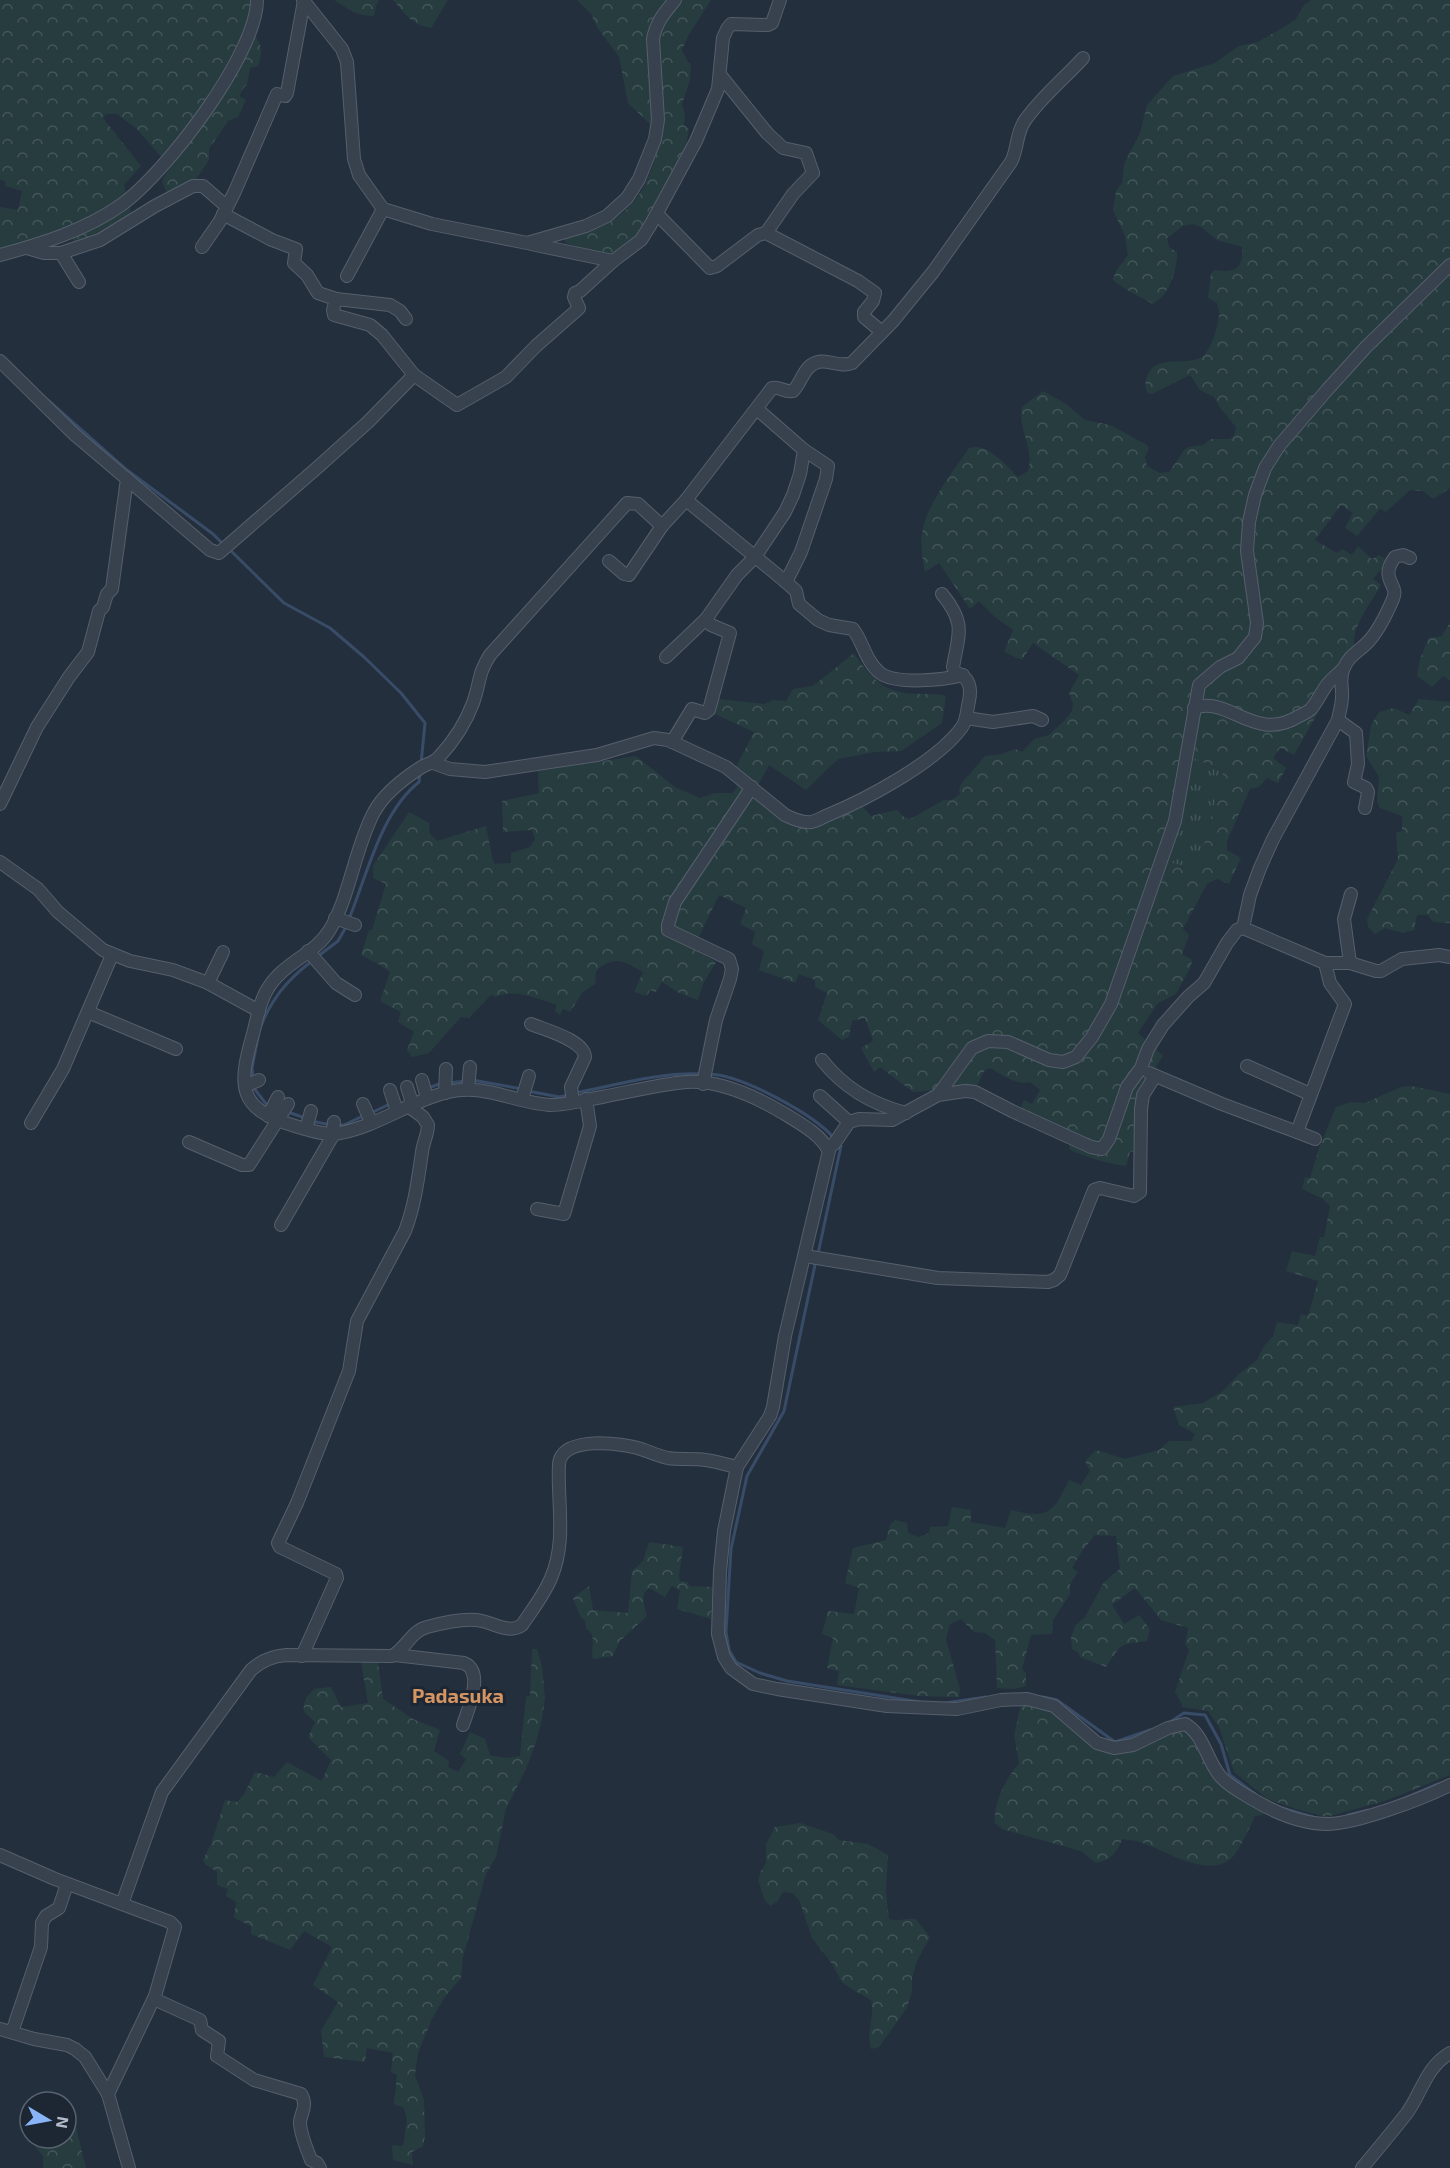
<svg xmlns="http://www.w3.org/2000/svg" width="1450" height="2168" font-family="'Exo 2',sans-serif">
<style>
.grass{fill:url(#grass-tufts)}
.forest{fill:url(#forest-crowns);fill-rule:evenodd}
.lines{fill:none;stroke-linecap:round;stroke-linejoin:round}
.stream{stroke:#394c67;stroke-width:3}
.street-casing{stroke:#565f6c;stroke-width:14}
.street{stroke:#38414e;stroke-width:12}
.labels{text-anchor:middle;stroke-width:6;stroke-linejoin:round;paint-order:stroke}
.quarter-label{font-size:20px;font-weight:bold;fill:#d59563;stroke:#1d2633}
</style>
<defs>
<pattern id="grass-tufts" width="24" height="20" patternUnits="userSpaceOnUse" patternTransform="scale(1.5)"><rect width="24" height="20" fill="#263c3f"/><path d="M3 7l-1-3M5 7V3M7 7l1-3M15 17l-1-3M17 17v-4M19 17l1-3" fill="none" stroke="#435659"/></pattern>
<pattern id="forest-crowns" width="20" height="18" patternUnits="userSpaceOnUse" patternTransform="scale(1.5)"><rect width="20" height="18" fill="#263c3f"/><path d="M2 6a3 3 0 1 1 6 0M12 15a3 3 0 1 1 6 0" fill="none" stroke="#435659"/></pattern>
</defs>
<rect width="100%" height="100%" fill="#242f3e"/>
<path class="grass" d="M1186,754L1223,772L1197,870L1162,860Z"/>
<g class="forest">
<path d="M0,0H254L249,27C261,42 264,47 258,66L250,68L247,85L244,87L239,96L246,100L238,117L228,121L209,149V160L197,178L167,193L162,181L170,167L137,129L117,114H106L103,118L141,166L124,185L132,216L98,238L77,245L66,230L0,250V207L18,210L22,191L5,186V181L0,180Z"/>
<path d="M334,0H379L376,6L374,16C354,15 350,10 334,0Z"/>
<path d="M393,0H448L431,28C410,24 406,14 393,0Z"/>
<path d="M577,0H711L688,36L682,50L688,62L691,64L690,80L682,104L685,113L684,125L689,129L685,151L635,241L610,257L566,243L563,236C577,232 594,230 608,223C643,205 656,165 661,129L651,125L628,103L619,57L597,27L591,14Z"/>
<path d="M1311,0H1450V488L1433,499L1423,491L1410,490L1386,512L1380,509L1357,536L1345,528L1353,513L1341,505L1315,540L1337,553L1342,549L1352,555L1358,546L1372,559L1379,555L1385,559V565L1373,579L1381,585C1373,600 1349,630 1355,647L1294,755L1280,748L1273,758L1286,768L1278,783L1267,778L1259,787L1250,789L1227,841V850L1241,858L1229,884L1217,879L1207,884L1183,929L1189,935L1182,954L1192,960L1191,966L1176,994L1158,1003L1138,1033L1163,1056L1147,1080L1136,1152H1130L1126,1166C1105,1163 1088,1158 1069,1149L1070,1142L1017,1116L1024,1100L1032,1104L1040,1090L1030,1082C1016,1086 1002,1074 990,1068L985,1070L976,1087L913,1092L880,1067L874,1072L861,1048L873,1041L865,1018L852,1021L849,1037L842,1040L818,1020L827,993L815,987V980L799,974L795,983L759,970L764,951L752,944L755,932L740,924L746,908L719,895L698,939L691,935L685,945L716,962L703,984L698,1000L679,993L662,982L656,992L650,990L647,996L634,992L643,972C627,964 619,955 602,966C594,971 595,975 596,983L582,993L570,1012L563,1009L560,1015L555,1011L557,1005C538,999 514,988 496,997L491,995L469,1018L461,1017L429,1053L412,1057L407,1050L414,1032L398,1022L401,1012L380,1001L390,972L380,965L361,955L369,930H372L386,884L373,878V866L409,812L429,823L430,834L437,841L486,826L493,861L495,864L511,863V853L530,847L535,839L532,830L503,832L502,801L539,793L538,771L636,756L675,787L700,798L715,793H733L739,784L766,808L790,824L814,828L863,807L871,816L897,810L904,817L910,819L944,800H952L960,794L959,789L961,784L985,756L1002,754L1015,749L1022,752L1034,739L1049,735L1065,720L1072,711L1073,704L1069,693L1079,675L1033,643L1022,660L1004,652L1013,630L995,617L979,601L970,609L939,563L925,572C923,559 920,547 922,534C925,506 953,472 969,448C988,442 1005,465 1018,477L1028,471C1035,448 1017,429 1022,407L1043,391L1066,404L1085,420L1110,425L1147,445L1149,449L1145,457L1147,466L1160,473L1169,472L1185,449L1189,447L1203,445L1211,439H1230L1234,436L1236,427L1221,409L1214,397L1200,390L1190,375L1152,394L1148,393C1145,388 1145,385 1146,380C1152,352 1184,367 1202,357C1210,352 1218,327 1219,316C1220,312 1218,307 1217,303L1208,298L1211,274L1214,270C1235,272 1243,271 1242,247L1217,240L1201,227L1192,224L1183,226L1167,238L1169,247L1177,252C1177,271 1170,294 1153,304C1139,296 1126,291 1113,280L1116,271L1128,255L1125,236L1113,210L1116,191L1122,183L1124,164L1140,133L1147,105L1173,76L1215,63L1239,46L1258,42L1284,27L1295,20L1305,4ZM1186,754L1223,772L1197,870L1162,860Z"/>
<path d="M1450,622V680L1443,676L1432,687L1417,676L1420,659L1429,638L1442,636Z"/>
<path d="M854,653C864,669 879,688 900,692C913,695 929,693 943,695L946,697L942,723L901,751L875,752L838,759L806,790L769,765L758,785L735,769L754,732L715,714L719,699L764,704L773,700L786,701L793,689L813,686Z"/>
<path d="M1419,699L1450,702V923L1433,922L1428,915H1417L1414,930L1403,933L1385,928L1375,934L1368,927L1367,919L1398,859L1396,833L1402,831V816L1380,808L1377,802L1379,777L1366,756L1371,725L1379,712L1394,708L1409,715Z"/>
<path d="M1411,1086L1450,1094V1775L1385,1801L1326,1817L1296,1809L1267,1799L1234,1772L1219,1727L1208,1711L1182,1707V1704L1175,1692L1189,1650L1185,1644L1188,1628L1161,1620L1135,1588L1112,1605L1124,1624L1139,1615L1150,1629L1147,1641C1118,1645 1123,1642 1106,1667L1080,1657L1079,1653L1072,1649L1071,1638L1075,1626L1085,1617L1104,1582L1120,1569L1116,1536L1095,1535L1082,1551L1072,1568L1078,1572L1070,1584V1594L1053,1620L1052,1634L1031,1635L1022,1669L1026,1673V1686L1014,1689L997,1688L995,1640L985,1633L974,1632L961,1619L950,1624L946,1639L960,1689L959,1697L919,1696L837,1685L839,1671L827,1668L833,1638L822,1634L828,1611L854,1614L859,1588L845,1583L853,1548L886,1540L890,1525L895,1520L907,1523L908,1533L919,1537L929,1533L930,1527L948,1526L952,1507L971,1510V1522L1005,1528L1011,1510C1048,1519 1053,1514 1069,1480L1081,1485L1090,1471L1085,1461L1096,1450L1125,1459L1159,1450L1169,1441H1191L1195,1434L1179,1425L1173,1407L1203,1403L1223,1391L1239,1374L1257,1360L1264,1346L1273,1336L1277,1322L1298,1325L1301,1314L1308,1316L1318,1281L1286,1271L1292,1251L1315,1256L1320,1237H1324L1330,1206L1323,1199L1302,1189L1305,1177L1310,1178L1319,1148L1336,1107L1351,1102L1365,1103L1401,1087Z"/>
<path d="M649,1542L683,1547L679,1576L680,1581L688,1582L689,1586L713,1587L711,1619L677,1609L680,1590L672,1586L665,1597L649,1588C639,1595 645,1606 647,1616L619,1642L613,1656L593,1659C590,1648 598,1634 586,1629L585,1621L581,1618L573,1598L589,1586L593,1610L628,1613L632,1571L643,1561Z"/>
<path d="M532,1649H537L542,1666L545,1698L542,1719L536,1742L526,1769L506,1809L496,1857L486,1874L463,1957L461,1978L444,1998L432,2019L418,2053L415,2075L424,2100L425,2137L423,2146L412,2152L413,2165L393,2160L392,2145L403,2146L407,2120L404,2108L394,2104L397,2075L391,2072L393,2053L367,2048L365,2062L324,2057L321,2031L338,2002L313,1985L332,1947L304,1931L290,1950L251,1934V1926L234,1918L236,1902L226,1896L228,1889L217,1885V1872L206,1865L203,1860L211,1844L225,1800L237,1802L244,1794L255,1772L274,1777L287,1762L322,1781L331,1760L308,1737L315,1722L304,1712C303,1701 306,1697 314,1689L331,1687L341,1707L368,1703L361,1662H378L383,1699L413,1719L440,1730L434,1751L449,1761L448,1767L458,1772L466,1759L460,1754L470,1732L485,1739L490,1755L506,1758L520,1756L526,1697L530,1696Z"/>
<path d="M1021,1704L1052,1709L1095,1746L1151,1741L1184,1728L1203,1752L1264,1810L1263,1815L1255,1816C1249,1828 1243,1843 1235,1854C1214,1883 1165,1850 1140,1842C1134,1840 1127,1840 1122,1839C1118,1852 1109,1861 1096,1863L1081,1851L1002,1829L995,1823C993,1802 1006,1779 1019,1763L1014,1735Z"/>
<path d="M800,1823L833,1834L839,1840L868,1844L888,1855L886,1891L889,1919C899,1922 906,1918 916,1919L930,1937L917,1961L912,1978V1991L907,2008L879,2047L871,2049C866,2032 875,2017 871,2000L850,1988L842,1982L832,1964L812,1938L799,1900L792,1893L783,1892L777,1902L770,1906L764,1899L758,1880L761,1871L766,1863V1844L775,1827Z"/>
<path d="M76,2127L86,2168H43V2156L32,2143L31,2138H66V2130Z"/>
</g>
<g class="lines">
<g class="stream">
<path d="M48,400L127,470L213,534L224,545"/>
<path d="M229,549L284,603L330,628L364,657L401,693L425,723L421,764"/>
<path d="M349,919C367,875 381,812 419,782L420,773"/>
<path d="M317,957L338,941L347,925"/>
<path d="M260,1028C272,998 287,980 312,961"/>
<path d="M709,1074C742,1075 813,1114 834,1138"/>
<path d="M253,1078L252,1068L258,1037"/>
<path d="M472,1080L522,1089"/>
<path d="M449,1083L466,1081"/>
<path d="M253,1087L266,1104L271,1106"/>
<path d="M428,1088L442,1083"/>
<path d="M528,1091L559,1097L569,1095"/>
<path d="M575,1093C616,1085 660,1072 702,1074"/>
<path d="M288,1112L305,1118"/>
<path d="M371,1113L392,1103"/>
<path d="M311,1121L331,1125"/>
<path d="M337,1125H344L365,1115"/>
<path d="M818,1254L841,1146L839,1143"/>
<path d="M816,1260L784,1411L747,1476L731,1549L726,1632L729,1650L736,1662L760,1673L787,1681L920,1702"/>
<path d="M1043,1697L1057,1700L1115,1742L1150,1730"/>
<path d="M945,1703L986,1697"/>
<path d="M1170,1722L1184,1713L1205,1715L1221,1744L1230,1775L1255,1794"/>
<path d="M1403,1799L1438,1784"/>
<path d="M1282,1808L1313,1817"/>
<path d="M1348,1815L1368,1810"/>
</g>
<defs>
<g id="street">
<path d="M303,0L342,49L347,62L354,159L359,175L383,209L432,224L527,243L586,226L607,216L627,198L639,179L655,139L658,120L653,39C656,22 665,12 675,0"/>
<path d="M721,76L767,133L783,148L806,153L813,173L793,194L766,233"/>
<path d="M223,214L272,240L296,249L294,263L307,275L318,293L336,299L333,310L334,315L370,325L382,335L414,375"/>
<path d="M657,214L710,268L717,266L758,235L766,233L858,281L875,293L873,301L864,312V317L882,332"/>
<path d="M531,244L613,261L641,240L651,224L696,141L718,89L723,38L727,29L731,24L768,25L772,23L780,0"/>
<path d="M202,247L220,221L235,191L277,94L285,96L287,93L304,1"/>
<path d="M27,248L44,253H61L100,240L155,206L193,186H203L226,206"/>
<path d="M61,253L79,282"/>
<path d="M0,255C41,244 86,230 121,205C165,174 257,54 257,0"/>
<path d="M347,276L383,209"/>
<path d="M336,299L390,305L400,311L406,319"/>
<path d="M0,361L75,435L127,479"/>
<path d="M757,409L804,450L828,466L826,479L801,552L786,582"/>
<path d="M686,500L786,582L796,591L799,604L818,620L829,625L853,629C863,642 866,662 880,673C896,685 944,680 963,675"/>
<path d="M609,561L624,574L629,575L662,526"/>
<path d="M666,657L706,619L737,575L755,557L785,512L793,495L800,474L804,450"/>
<path d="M1194,708C1229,695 1255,744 1299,716C1303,714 1308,712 1311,709C1317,702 1321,693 1326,686C1331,679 1337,675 1343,669"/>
<path d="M966,718L993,722L1033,716L1042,720"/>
<path d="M1338,720L1356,733L1358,764L1354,782L1366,788L1368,792L1365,808"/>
<path d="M672,742L692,709L705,713L709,710L730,633L711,625L706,619"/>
<path d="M433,763L450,769L485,772L597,755L654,738L668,740L726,767L785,815C793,819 802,823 811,822C817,821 823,817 828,815C867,799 938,761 962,727C967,720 967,709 969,701C972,687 969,677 955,672L953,667C959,633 966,623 942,594"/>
<path d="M0,804L37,727L69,677L88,652L99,611L103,607L107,594L112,589L127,479L210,550L219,553L318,467L368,422L414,375L457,405L506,377L536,346L577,310L579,308L574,297L575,293L580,291L613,261"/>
<path d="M0,862L38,889L58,912L103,950L130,961L173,970L208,983L259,1011"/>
<path d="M335,918L355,925"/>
<path d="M1243,928L1250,895L1260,868L1273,839L1338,720C1339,713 1342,705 1342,697C1343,687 1339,681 1343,670C1349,655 1356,654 1367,643C1378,632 1387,613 1393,599C1400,584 1378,580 1395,557L1403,555L1410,558"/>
<path d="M308,951L336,983L355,995"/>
<path d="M1350,963L1344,919L1351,894"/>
<path d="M208,983L223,952"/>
<path d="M88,1012L176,1049"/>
<path d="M531,1024C545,1030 584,1040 585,1057L571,1087L573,1102"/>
<path d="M822,1060C844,1088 871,1104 906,1113"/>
<path d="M1247,1066L1310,1094"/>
<path d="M1149,1073L1222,1104L1297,1132L1345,1004L1330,983L1325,963"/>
<path d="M422,1080L427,1098"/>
<path d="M703,1084L716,1020L730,979L732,969L729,959L668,930V925L675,902L752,787"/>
<path d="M245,1086L259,1080"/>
<path d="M407,1087L412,1103"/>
<path d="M468,1089L470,1067"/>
<path d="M390,1090L397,1111"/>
<path d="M445,1093L446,1069"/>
<path d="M938,1095L972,1048L988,1041L1008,1042L1049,1060L1063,1062L1076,1057L1092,1037L1111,1004L1175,821L1199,685L1220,667L1238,658L1255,637L1257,623L1247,551L1249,522L1255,495L1265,468L1279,446L1327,390L1366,347L1450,265"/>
<path d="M820,1096L849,1122"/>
<path d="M522,1099L529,1076"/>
<path d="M363,1104L371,1122"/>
<path d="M268,1116L278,1097"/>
<path d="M31,1123L63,1069L112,955"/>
<path d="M306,1129L311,1111"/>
<path d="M1297,1132L1315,1139"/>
<path d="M189,1142L242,1165H249L288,1104"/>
<path d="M827,1148L834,1144L849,1122L859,1119L892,1120L938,1095L965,1091L975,1092L1012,1111L1091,1147L1102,1149L1109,1139L1127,1087L1141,1068L1148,1049L1163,1025L1188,997L1204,983L1227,943L1237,930L1243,928L1325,963H1350L1376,971H1381L1402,959L1439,955L1450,957"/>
<path d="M537,1209L564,1214L590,1126L586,1099"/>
<path d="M281,1225L332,1137L334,1122"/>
<path d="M805,1256L938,1278L1048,1282L1054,1280L1060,1275L1094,1190L1100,1188L1134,1196L1140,1192L1141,1109L1143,1095L1155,1076"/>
<path d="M737,1467L724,1531L720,1571L718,1634L724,1657L731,1668L753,1684L777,1689L887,1706L957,1709L1001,1700L1027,1699L1054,1706L1097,1743L1114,1748L1133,1745L1168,1728L1185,1724C1204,1734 1207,1762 1221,1777C1230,1787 1242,1793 1254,1800C1276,1813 1302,1824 1328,1824C1358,1823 1422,1799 1450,1785"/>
<path d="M395,1655L464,1663C485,1672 468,1709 463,1725"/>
<path d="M302,1656L337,1578L336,1574L280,1547L278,1543L297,1503L349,1371L357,1321L405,1231C415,1205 418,1179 422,1152C423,1143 428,1134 428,1125L423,1117L408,1106"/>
<path d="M0,1855L55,1879L170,1922L175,1927L155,1996L108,2094L129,2168"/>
<path d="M122,1904L162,1792L251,1670C261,1661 272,1656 286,1655L392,1656C406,1649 411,1631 427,1627C442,1623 467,1617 482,1621C496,1624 510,1634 522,1625C532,1610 544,1595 551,1578C567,1541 557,1502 559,1464C562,1435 622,1443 641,1449C650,1452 658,1456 668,1458C680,1460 693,1458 705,1460C716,1461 726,1465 737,1467L770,1416L773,1407L785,1336L829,1151C820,1134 801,1124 785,1114C758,1098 720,1080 687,1082C659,1084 630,1092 602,1097C585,1100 567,1105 550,1105C515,1103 484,1083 448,1092C410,1101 378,1126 340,1133C325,1136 309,1130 295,1126C237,1109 238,1086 253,1034C257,1019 259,1003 267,990C283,962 314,955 329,931C350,897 354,850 374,812C384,794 403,779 420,768C426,764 434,763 439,757C453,742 466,722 473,703C480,684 478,673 490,655L627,503L638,504L662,526L686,500L772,388C779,386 785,393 793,391C800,384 802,374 809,367C823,354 837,369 852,363L893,321L933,272L1011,162C1018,149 1016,134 1024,122C1039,99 1065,78 1083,58"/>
<path d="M154,1999L200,2020L202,2030L219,2041L217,2056L254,2080L301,2094C308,2106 301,2112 300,2122C300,2134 307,2149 311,2160L317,2163L320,2168"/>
<path d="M0,2029L34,2039L67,2045L75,2049L85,2057L108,2094"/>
<path d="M12,2032L41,1947L42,1923L46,1916L59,1908L67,1884"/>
<path d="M1362,2168C1377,2150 1392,2132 1407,2113C1422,2092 1426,2067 1450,2053"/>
</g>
</defs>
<use href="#street" class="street-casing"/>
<use href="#street" class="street"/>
</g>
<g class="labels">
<g class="quarter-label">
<text x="458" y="1703">Padasuka</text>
</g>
</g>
<g transform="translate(48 2120) rotate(100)"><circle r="28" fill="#1d2633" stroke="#59626f" stroke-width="1.5"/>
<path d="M0-4.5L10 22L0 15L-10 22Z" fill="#8ab4f8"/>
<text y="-9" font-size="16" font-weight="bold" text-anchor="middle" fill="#b4bcc9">N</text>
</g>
</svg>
